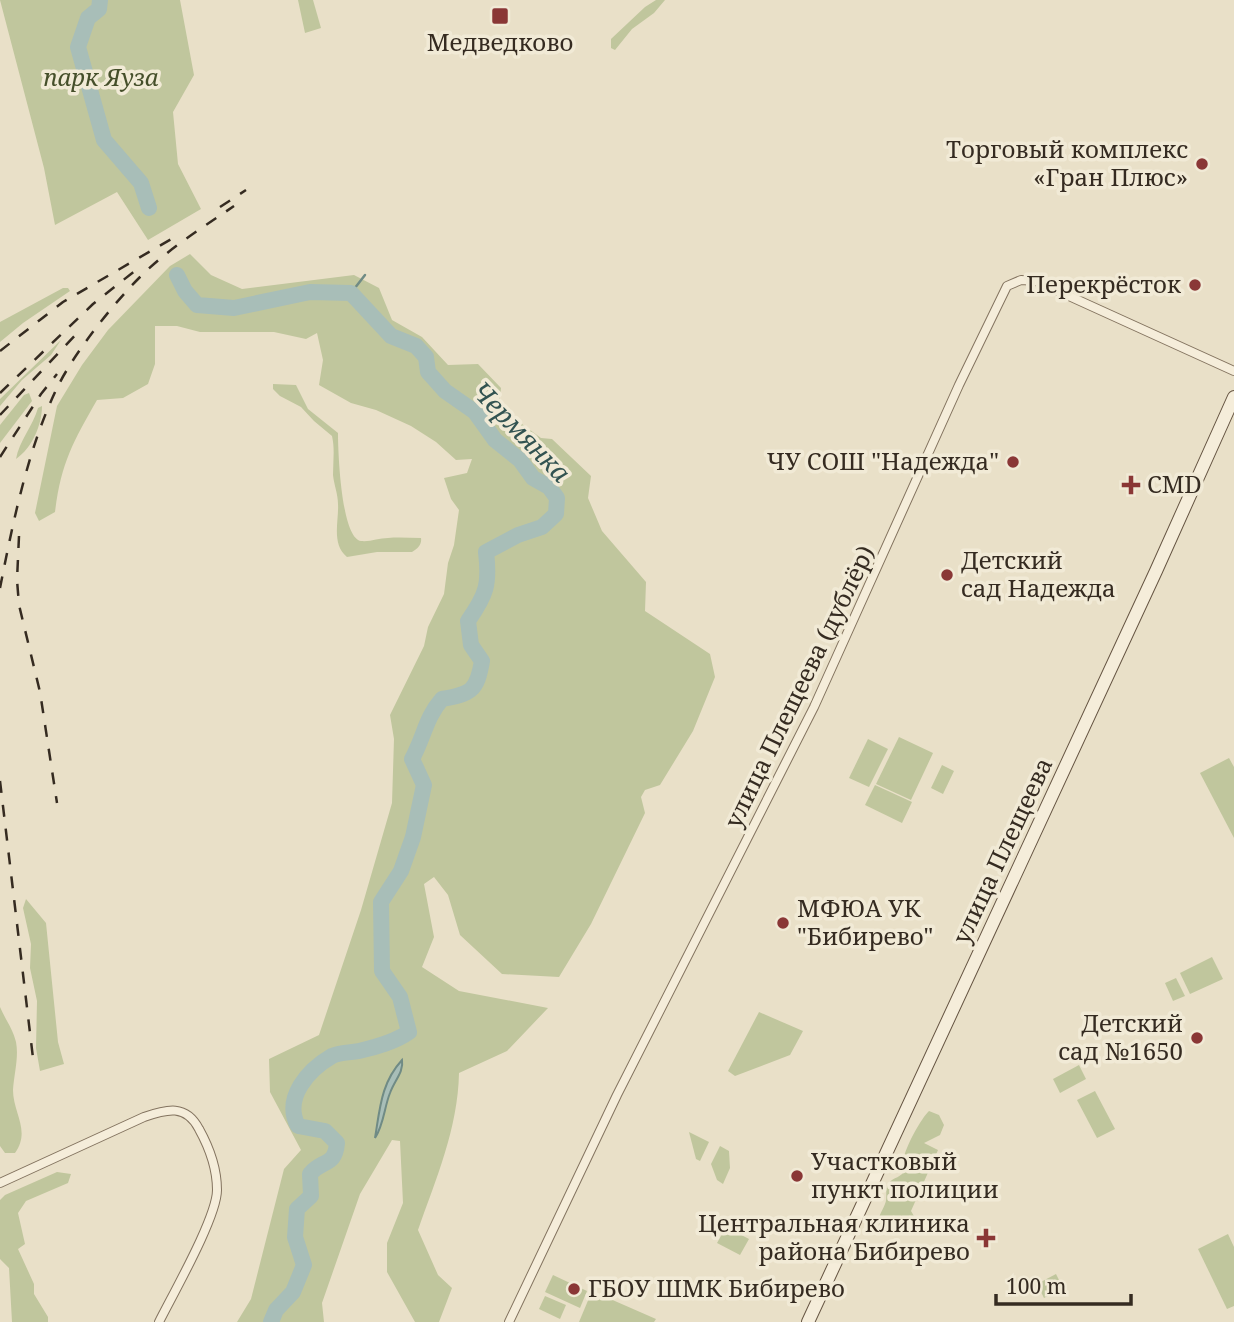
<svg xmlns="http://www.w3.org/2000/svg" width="1234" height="1322" font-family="'Noto Serif',serif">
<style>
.green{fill:#c0c69d}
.water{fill:#a8beb8;stroke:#708b85;stroke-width:2}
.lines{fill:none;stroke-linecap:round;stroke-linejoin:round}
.stream{stroke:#708b85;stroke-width:2.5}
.river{stroke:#a8beb8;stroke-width:16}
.minor-casing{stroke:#83735f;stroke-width:10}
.secondary-casing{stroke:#655442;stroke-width:14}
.minor{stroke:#f5edda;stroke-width:8}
.secondary{stroke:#f5edda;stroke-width:12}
.rail{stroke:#352b21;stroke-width:2.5;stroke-dasharray:12 12;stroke-linecap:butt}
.poi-dot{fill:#8a3736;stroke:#f1ead6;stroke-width:2.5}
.labels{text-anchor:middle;stroke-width:7;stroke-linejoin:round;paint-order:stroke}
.poi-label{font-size:24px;fill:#352b21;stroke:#f1ead6;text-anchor:end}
.park-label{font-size:24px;font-style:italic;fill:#454f2a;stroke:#f1ead6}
.street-label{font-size:24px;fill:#352b21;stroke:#f1ead6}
.water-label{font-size:26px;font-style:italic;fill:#325351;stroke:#f1ead6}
</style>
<rect width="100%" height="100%" fill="#e9e0c8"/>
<g class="green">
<path d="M0,0H180L194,75L173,112L178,164L201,209L148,240L117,192L55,225L44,168Z"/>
<path d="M298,0H313L321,28L305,33Z"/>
<path d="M656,0H665L654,13L632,29L615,50L611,48V39L645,7Z"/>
<path d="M190,254L211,275L242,289L354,275L379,288L392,320L422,337L448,365L478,364L501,388L499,407L541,438L552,439L591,476L588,498L602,531L646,582L645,611L710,654L715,677L693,731L660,785L645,790L641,797L645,813L591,924L559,977L502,974L460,935L448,895L434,877L424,884L434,937L422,967L459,991L548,1008L507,1051L459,1073C458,1128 436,1179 418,1230L438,1275L452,1288L439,1322H415L387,1272V1243L403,1203L400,1141L392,1140L360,1194L322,1303L324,1322H237L251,1299L284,1169L301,1150L270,1092L269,1059L319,1035L361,910L392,803L394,739L390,715L424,646L428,627L444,594L448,563L454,545L459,510L451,499L444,478L467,473L472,459L456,460L436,442L411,426L376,410L351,403L319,385L323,360L317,333L306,339L274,332H200L177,326H155V364L148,384L123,398L97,400C73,442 61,463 55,512L39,521L35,513L57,406L82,365L108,330L170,266Z"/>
<path d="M63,288H68L70,291L23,323L0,342V322Z"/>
<path d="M61,340L51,355L22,380L0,406V399Z"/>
<path d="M273,384L296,385L308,409L338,433C338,451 341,538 361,541C370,542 379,538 388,538C399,537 410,538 421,538C422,544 418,549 412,552H377L347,557C331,544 339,521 338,504C338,494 334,485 333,475C333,462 335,449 332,436L314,421L301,407L280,396L273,389Z"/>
<path d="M29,393L32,401L0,443V425L24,395Z"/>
<path d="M42,406C42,425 32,448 16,459C19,441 33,426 38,408Z"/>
<path d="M899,737L933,753L911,800L876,784Z"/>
<path d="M868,739L888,749L869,787L849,778Z"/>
<path d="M1229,758L1234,767V838L1200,773Z"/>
<path d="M942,765L954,771L943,794L931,788Z"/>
<path d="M875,785L912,802L902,823L865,805Z"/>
<path d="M26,899L46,923L58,1042L64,1064L40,1071L36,1048L37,1001L30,968L31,944L23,908Z"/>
<path d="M1212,957L1223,979L1190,994L1180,973Z"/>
<path d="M1176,978L1185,996L1173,1001L1165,983Z"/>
<path d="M0,1007C5,1019 13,1029 16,1042C19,1057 14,1074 13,1090C13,1113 31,1131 15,1153H5L0,1146Z"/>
<path d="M759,1012L803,1031L790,1055L735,1076L728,1071Z"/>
<path d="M1079,1065L1086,1079L1060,1093L1053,1079Z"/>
<path d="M1095,1091L1115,1129L1097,1138L1077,1100Z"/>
<path d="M929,1111L939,1115L944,1125L940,1135L924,1143L938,1150L911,1211L918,1223L910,1231L900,1228L889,1230L879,1224C878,1215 882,1212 885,1204C888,1197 884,1190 889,1183C893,1177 902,1178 905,1169C907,1163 904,1165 904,1159C904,1149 922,1117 929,1111Z"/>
<path d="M689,1132L709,1142L700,1161L696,1159Z"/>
<path d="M720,1146L729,1151L730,1168L723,1184L717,1180L711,1164Z"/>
<path d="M57,1172L71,1174L68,1183L26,1201L18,1213L25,1244L18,1249L34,1284V1294L48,1317V1322H12L9,1268L0,1259V1200L5,1195Z"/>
<path d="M726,1227L749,1239L740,1255L717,1243Z"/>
<path d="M1228,1234L1234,1247V1306L1227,1309L1198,1249Z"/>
<path d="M1056,1274L1063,1288L1044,1298L1037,1284Z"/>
<path d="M553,1275L587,1291L580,1308L545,1292Z"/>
<path d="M592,1291L656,1319L654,1322H579Z"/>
<path d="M545,1296L566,1305L560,1319L539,1309Z"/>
</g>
<path class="water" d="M402,1060C404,1072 394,1081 390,1093C384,1108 384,1124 375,1138C380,1108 381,1083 402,1060Z"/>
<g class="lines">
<path class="stream" d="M351,293L365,275"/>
<g class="river">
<path d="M100,0L99,9L88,18L78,47L104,140L141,183L149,208"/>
<path d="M177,275L185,291L197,305L234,308L310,292L351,293L391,336L416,346L426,357L428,372L445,391L475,412L495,440L520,460L533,478L549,487L557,498L556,514L542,527L518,535L486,552C490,585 486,595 468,621L471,645L482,661C477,691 471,694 442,699C426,717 424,737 412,759L424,785L413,837L401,871L381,902L382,971L400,997L409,1032C395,1042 376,1047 359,1051C350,1053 340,1052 332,1056C308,1070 283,1098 298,1126L325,1131L337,1143C335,1167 322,1159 310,1174L311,1196L297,1209L295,1237L304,1265L293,1292L276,1310L271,1322"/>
</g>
<defs>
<g id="minor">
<path d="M0,1183L144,1117C167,1109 186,1104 199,1129C209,1147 217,1169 217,1190C217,1217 173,1294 159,1322"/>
<path d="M509,1322L617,1095L814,707L959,385L1007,286L1021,280L1036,281L1234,371"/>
</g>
<path id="secondary" d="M808,1322L1156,571L1234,397"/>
</defs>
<use href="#minor" class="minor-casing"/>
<use href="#secondary" class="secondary-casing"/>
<use href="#minor" class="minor"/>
<use href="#secondary" class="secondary"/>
<g class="rail">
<path d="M220,207L246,190"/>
<path d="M0,351L63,302L173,238"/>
<path d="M0,393L93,304L136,270"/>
<path d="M0,415L82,328"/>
<path d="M0,457L41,394L57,374"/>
<path d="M19,536L17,580L19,605L40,692L57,803"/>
<path d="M0,588C13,522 28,448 57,388C74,353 113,304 140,277C168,249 202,228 234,206"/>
<path d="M0,781L33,1058"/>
</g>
</g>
<g class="poi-dot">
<rect x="491" y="7" width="18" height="18" rx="3.5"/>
<circle cx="1202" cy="164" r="7"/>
<circle cx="1195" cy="285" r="7"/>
<circle cx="1013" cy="462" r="7"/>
<path d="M1127.5 474.5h7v7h7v7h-7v7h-7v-7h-7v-7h7z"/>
<circle cx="947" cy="575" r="7"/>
<circle cx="783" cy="923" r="7"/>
<circle cx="1197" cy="1038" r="7"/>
<circle cx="797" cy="1176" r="7"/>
<path d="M982.5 1227.5h7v7h7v7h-7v7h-7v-7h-7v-7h7z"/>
<circle cx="574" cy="1289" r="7"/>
</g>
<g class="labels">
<g class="poi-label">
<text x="500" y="51" text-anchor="middle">Медведково</text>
<text x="1188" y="158">Торговый комплекс<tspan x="1188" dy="28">«Гран Плюс»</tspan></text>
<text x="1181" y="293">Перекрёсток</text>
<text x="999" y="470">ЧУ СОШ "Надежда"</text>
<text x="1147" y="493" text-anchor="start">CMD</text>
<text x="961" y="569" text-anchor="start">Детский<tspan x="961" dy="28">сад Надежда</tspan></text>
<text x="797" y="917" text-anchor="start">МФЮА УК<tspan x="797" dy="28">"Бибирево"</tspan></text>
<text x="1183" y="1032">Детский<tspan x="1183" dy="28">сад №1650</tspan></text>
<text x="811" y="1170" text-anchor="start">Участковый<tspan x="811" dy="28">пункт полиции</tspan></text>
<text x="970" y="1232">Центральная клиника<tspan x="970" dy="28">района Бибирево</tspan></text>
<text x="588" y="1297" text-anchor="start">ГБОУ ШМК Бибирево</text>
</g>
<g class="park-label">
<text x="101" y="86">парк Яуза</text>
</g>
<g class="street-label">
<text transform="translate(800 687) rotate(-64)" y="8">улица Плещеева (дублёр)</text>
<text transform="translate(1003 851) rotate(-65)" y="8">улица Плещеева</text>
</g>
<g class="water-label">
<text transform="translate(521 432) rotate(46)" y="9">Чермянка</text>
</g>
</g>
<path d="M996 1294v10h135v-10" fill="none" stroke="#352b21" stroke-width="3.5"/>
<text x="1006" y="1294" font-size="21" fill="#352b21" stroke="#f1ead6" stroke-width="5" paint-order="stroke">100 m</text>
</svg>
